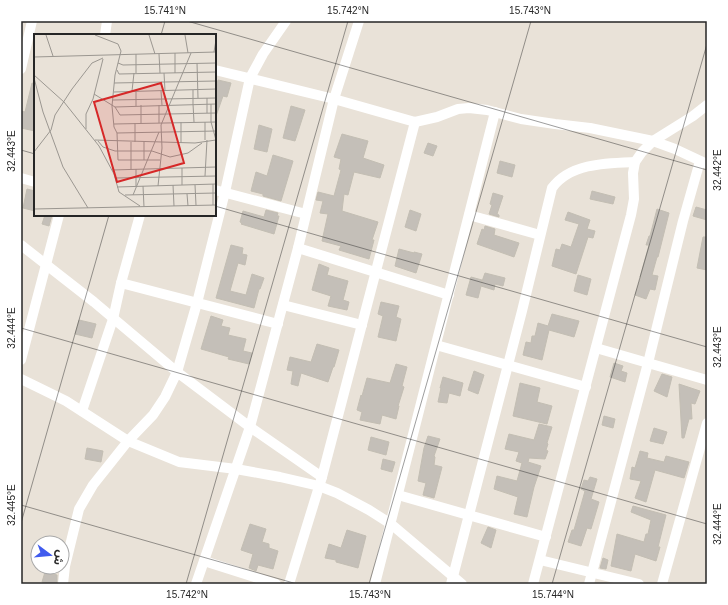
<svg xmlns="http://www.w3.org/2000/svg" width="728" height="605" font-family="Arial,'Noto Sans Arabic',sans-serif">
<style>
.building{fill:#c4bfb8;stroke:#c3beb3}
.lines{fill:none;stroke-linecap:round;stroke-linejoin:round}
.street{stroke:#fff;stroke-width:10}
.ticks{fill:none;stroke:#262626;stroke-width:1;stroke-opacity:0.45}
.inset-road{fill:none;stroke:#9b9791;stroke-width:1}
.view{fill:#d62828;fill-opacity:0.15;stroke:#d62828;stroke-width:2}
.inset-edge{fill:none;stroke:#262626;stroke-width:2}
.neatline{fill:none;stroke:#262626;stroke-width:1.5}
.ticks-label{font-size:10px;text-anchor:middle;fill:#262626}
</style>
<rect width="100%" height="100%" fill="#e9e2d8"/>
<g class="building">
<path d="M218,80L231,83L227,97L223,96L216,116H215V92Z"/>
<path d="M32,83L35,84V131L21,128V111L25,112Z"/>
<path d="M291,106L305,110L295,141L283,138Z"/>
<path d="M259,125L272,129L267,152L254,149Z"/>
<path d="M342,134L368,141L363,158L384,165L380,178L354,172L348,195L344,194L342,211L378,222L372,240H374L369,259L339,250L341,246L322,241L328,214L320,213L323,201L316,200L318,192L334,196L341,170L339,169L341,159L334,157Z"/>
<path d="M428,143L437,146L433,156L424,153Z"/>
<path d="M273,155L293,161L281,201L263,196V194L251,191L256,172L267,176Z"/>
<path d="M500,161L515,165L512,177L497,173Z"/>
<path d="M27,189L35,191V211L23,208Z"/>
<path d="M592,191L615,197L613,204L590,199Z"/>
<path d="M493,193L503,196L497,214L499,215V217L489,214L492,205L490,204Z"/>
<path d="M696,207L707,210V220L693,216Z"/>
<path d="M657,209L669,213L658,257H657L652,275L658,276L655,290L650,289L646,299L635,295L641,277H640L649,245H646L649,236H650Z"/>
<path d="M266,210L278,213L277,216H279L274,234L241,224L242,223L240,222L243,211L264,217Z"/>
<path d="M410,210L421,214L416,231L405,227Z"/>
<path d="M568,212L590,220L587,229L595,231L593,238L588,237L576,274L552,266L556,249L560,250L562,244L571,247L579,224L565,220Z"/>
<path d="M45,215H52L49,226L42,224Z"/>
<path d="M485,226L495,229L494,235L519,243L514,257L477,244L482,229L484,230Z"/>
<path d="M703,237H707V270L697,268Z"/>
<path d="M231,245L243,248L242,254L247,255L245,265L238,263L230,291L246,295L252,274L264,278L260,289H259L254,308L216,298Z"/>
<path d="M399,249L414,253V252L422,254L416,273L395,266Z"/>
<path d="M319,264L329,268L327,275L348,281L343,300L349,302L347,310L328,306L331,296L312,290Z"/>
<path d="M485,273L505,278L503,286L495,284L494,290L481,286L478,298L466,295L471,277L482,280L481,284Z"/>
<path d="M578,275L591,279L587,295L574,291Z"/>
<path d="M381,302L399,306L396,317L401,319L396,341L378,337L383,316L378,314Z"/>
<path d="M552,314L579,321L574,337L549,330L542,360L523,355L526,342L531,343L532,336H535L538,323L548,326Z"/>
<path d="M211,316L223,320L221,326L230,328L228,335L246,339L243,351L252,353L249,364L228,359L229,357L201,349Z"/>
<path d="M79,320L96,324L92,338L75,334Z"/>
<path d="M317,344L339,350L334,367H333L328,382L301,373L298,386L291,384L293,371L287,370L290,357L311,362Z"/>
<path d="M614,363L623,366L621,371L627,373L625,382L610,377Z"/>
<path d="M396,364L407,367L402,386L404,387L398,406H399L396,419L382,415L380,424L360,420L362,412L357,410L361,395L362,396L367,378L390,383Z"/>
<path d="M474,371L484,375L478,394L468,390Z"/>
<path d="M662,374L672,377L667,397L654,391Z"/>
<path d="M443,377L463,383L460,396L449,393L447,403L438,402L441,388H440Z"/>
<path d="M520,383L540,388L537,402L552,406L547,424L513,416Z"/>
<path d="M679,384L700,391L695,404L691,403L692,419H689L684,438H682Z"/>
<path d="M604,416L615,419L613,428L602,425Z"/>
<path d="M539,424L552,427L547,443L548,444L546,450L548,451L545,459L529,458L528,462L541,466L534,487L527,517L514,514L518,497L494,489L497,476L517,481L522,463L516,461L519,452L505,449L509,434L534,440Z"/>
<path d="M654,428L667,432L663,444L650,441Z"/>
<path d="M428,436L440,439L434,456L435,457L434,465L442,467L434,498L423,495L426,483L418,481L424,448Z"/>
<path d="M371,437L389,442L386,455L368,450Z"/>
<path d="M87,448L103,451L101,462L85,459Z"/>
<path d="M640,451L648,453L647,458L664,462L666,456L689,462L684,478L655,470L646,502L635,498L641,481L630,479L632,467L635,468Z"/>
<path d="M383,459L395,462L392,472L381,469Z"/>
<path d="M590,477L597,479L591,499L599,502L591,529L587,528L581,546L568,542L572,530H574L585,491L581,489L584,480L588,481Z"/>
<path d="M633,506L666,515L658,547H660L656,561L635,554L631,571L611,566L617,534L644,542L646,534H648L651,520L631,512Z"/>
<path d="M250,524L266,529L262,542L269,544V548L278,551L273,569L258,565L256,571L249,568L253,554L241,550Z"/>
<path d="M488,527L496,530L491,548L481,543Z"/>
<path d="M347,530L366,536L358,568L336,562V560L325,558L329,544L341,548Z"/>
<path d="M603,558L608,560L606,569L600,568Z"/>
<path d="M45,572L57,575V584L42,582Z"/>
</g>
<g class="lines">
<g class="street">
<path d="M105,35L107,21"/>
<path d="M21,69L32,21"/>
<path d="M215,70L334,99L415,122L437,117L458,109L469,108L487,110L521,119L555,124L590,128L653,141L675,149L707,164"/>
<path d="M21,178L35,182"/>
<path d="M215,190L306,214"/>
<path d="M469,215L540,235"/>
<path d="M21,245L94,302L177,372L250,427L322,477"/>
<path d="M298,248L449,295"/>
<path d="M121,283L278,324"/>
<path d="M283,305L362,325"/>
<path d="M436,345L586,387"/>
<path d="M596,348L707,380"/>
<path d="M21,360L59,215"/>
<path d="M21,379L66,401L128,441L179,462L236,469L280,477L319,486L337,493L369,510L391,524L462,584"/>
<path d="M82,411L113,319L121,283L140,215"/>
<path d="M398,495L546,537"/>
<path d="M540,560L639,584"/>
<path d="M204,561L276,584"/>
<path d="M63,584L65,566L79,509L93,485L128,441L153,415L165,397L177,372L197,303L225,192L250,78L263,54L286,21"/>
<path d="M196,584L250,427L298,248L334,99L359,21"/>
<path d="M289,584L322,477L415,122"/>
<path d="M375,584L495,112"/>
<path d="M451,584L522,311L552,188C570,163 607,163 635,162"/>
<path d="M533,584L631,215L634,199L633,173L635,162L642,152L653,141L693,116L707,105"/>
<path d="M589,584L648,363L683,221L700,161"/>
<path d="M662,584L707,423"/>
</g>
</g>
<path class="ticks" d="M187,21L707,170M161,35L165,21M21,150L35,154M215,206L707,347M21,328L707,524M21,505L297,584M21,523L109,215M186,584L348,21M369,584L531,21M552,584L707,44"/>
<g transform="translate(34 34)">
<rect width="182" height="182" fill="#e9e2d8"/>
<path class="inset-road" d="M12,1L19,22M61,1L84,10L87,17L81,41L78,72L80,93L83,99L84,126H126M115,1L121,20M151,1L154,19M180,18L182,6M141,19V39M102,20V39M125,20L126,39M0,23L182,18M84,29L89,31L182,29M163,29L164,64M83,36L85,40L182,38M130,39L131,57M0,41L30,68L65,112L80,140L85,158L106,172M0,44L9,78L29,133L54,174M80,49L182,47M159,56V70M98,57L100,39M102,57V72M127,57L128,71M80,58L182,55M60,60L81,73L182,70M173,64V79M79,66L182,64M159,70L160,88M177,70V88L182,106M107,71V89M125,71V89M81,73L86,81L182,79M147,88V109M171,88V106M80,90L182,88M52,95V80L59,65L69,25M83,99L182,97M61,106L161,109L182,106M64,107L69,113L81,117H118L136,123L154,119L168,109M110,107V126M97,108V135M101,108V89M0,118L17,96L21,81L38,55L58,29L69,24M148,134V151M102,135V152M78,136L182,133M171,142L173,106M82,144L182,142M179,150V171M139,151L140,172M161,151L162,171M109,152L110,173M124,152L128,114L127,91L157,19M83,153L182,150M153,160L154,172M91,161L182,159M99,161L125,98M0,175L182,171"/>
<path class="view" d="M127,49L150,129L83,148L60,68Z"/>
<rect width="182" height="182" class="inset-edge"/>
</g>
<rect width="728" height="605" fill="none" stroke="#ffffff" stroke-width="44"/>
<g transform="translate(50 555) rotate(106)"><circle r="19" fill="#ffffff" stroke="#a8a8a8"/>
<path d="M0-3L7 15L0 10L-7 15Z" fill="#405bee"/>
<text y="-6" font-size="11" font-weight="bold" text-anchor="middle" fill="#262626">ش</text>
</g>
<rect x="22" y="22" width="684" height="561" class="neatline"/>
<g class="ticks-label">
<text x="165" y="14">15.741°N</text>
<text x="348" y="14">15.742°N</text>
<text x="530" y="14">15.743°N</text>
<text transform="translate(11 151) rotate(-90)" y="4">32.443°E</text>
<text transform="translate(717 170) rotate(-90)" y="4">32.442°E</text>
<text transform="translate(11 328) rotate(-90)" y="4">32.444°E</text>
<text transform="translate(717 347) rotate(-90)" y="4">32.443°E</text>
<text transform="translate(11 505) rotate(-90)" y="4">32.445°E</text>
<text transform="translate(717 524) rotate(-90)" y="4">32.444°E</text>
<text x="187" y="598">15.742°N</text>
<text x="370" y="598">15.743°N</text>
<text x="553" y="598">15.744°N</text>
</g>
</svg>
